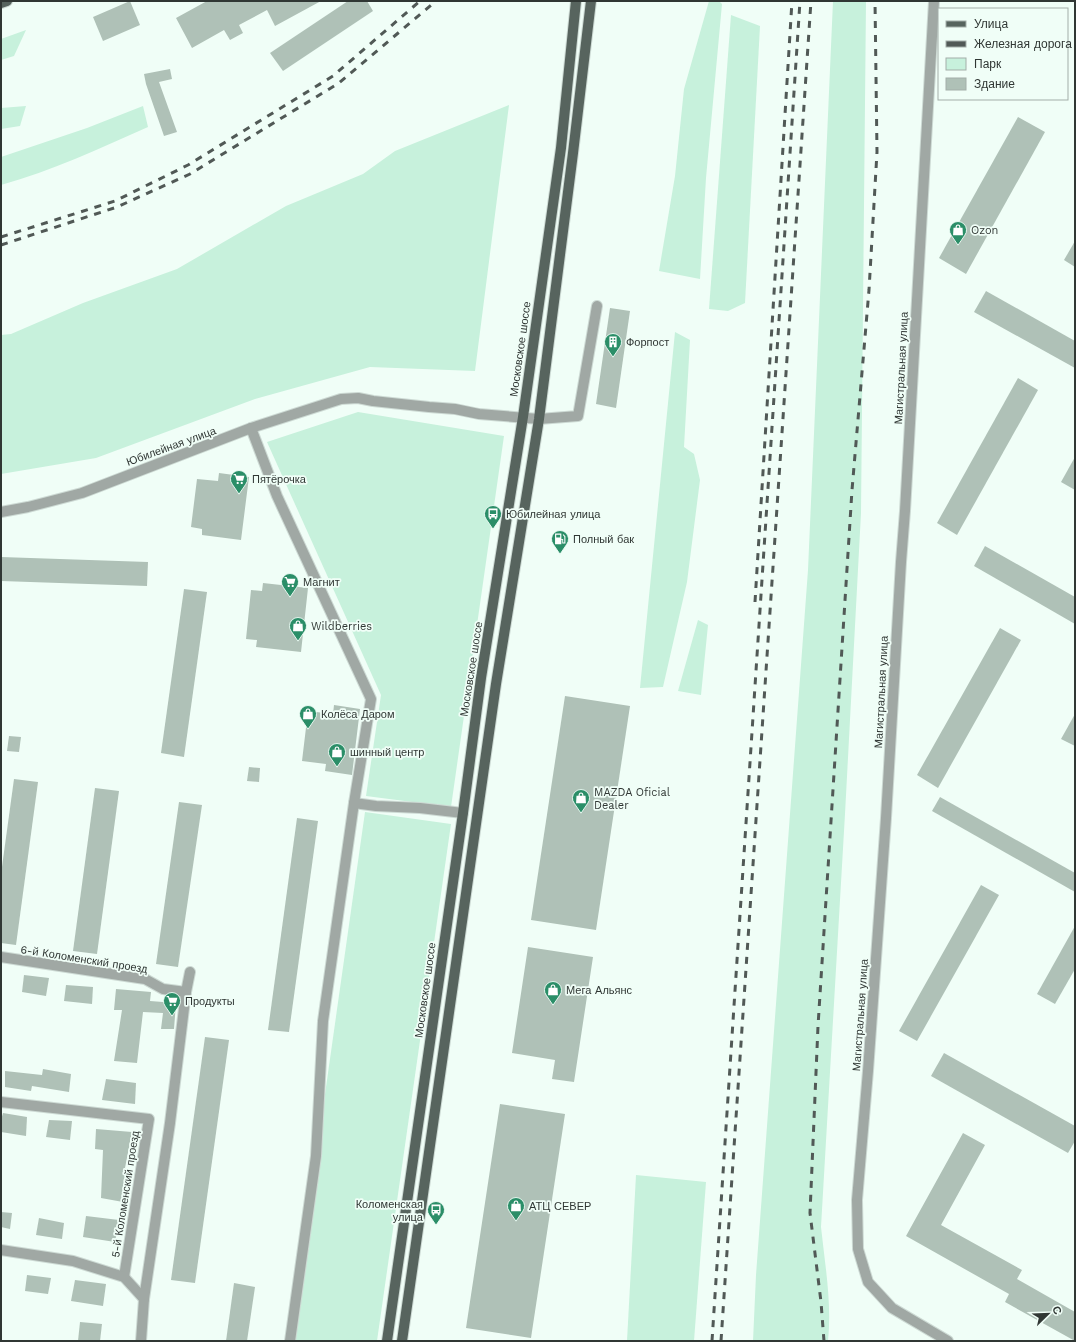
<svg xmlns="http://www.w3.org/2000/svg" width="1076" height="1342" font-family="'Work Sans',sans-serif">
<style>
.green{fill:#c7f1dc}
.building{fill:#afc1b7}
.lines{fill:none;stroke-linecap:round;stroke-linejoin:round}
.minor-casing{stroke:#cddad4;stroke-width:12}
.major-casing{stroke:#cddad4;stroke-width:12}
.minor{stroke:#a0a8a4;stroke-width:10}
.major{stroke:#57645e;stroke-width:10}
.rail{stroke:#515956;stroke-width:3;stroke-dasharray:7 7;stroke-linecap:butt}
.labels{text-anchor:middle;stroke-width:3.5;stroke-linejoin:round;paint-order:stroke}
.poi-label{font-size:11px;fill:#303734;stroke:#f0fef7;text-anchor:start}
.street-label{font-size:11px;fill:#303734;stroke:#f0fef7}
</style>
<rect width="100%" height="100%" fill="#f0fef7"/>
<g class="green">
<path d="M709,1H719L722,4L706,178L700,279L659,271L675,176L684,89Z"/>
<path d="M833,1H866L861,513L845,814L821,1227C825,1265 832,1303 828,1341H753L756,1275L808,570Z"/>
<path d="M731,15L760,26L745,303L728,311L709,309Z"/>
<path d="M26,30L14,56L1,60V39Z"/>
<path d="M509,105L475,371L370,367L255,399L96,458L1,474V335L11,334L83,303L177,269L286,206L363,174L395,151Z"/>
<path d="M26,106L20,126L1,129V108Z"/>
<path d="M143,106L148,127C100,148 52,171 1,185V157L87,128Z"/>
<path d="M675,332L690,340L684,447L694,454L700,480L687,582L663,687L640,688Z"/>
<path d="M358,412L504,436L451,807L366,796L381,695L267,442Z"/>
<path d="M698,620L708,625L701,695L678,691Z"/>
<path d="M365,812L451,824L377,1341H290Z"/>
<path d="M636,1175L706,1182L694,1341H627Z"/>
</g>
<g class="building">
<path d="M130,1L140,25L103,41L93,17Z"/>
<path d="M207,1H321L275,26L267,10L239,25L243,33L230,40L224,30L192,48L176,18Z"/>
<path d="M348,1H367L373,11L283,71L270,53Z"/>
<path d="M170,69L172,79L159,82L177,132L164,136L146,84L144,74Z"/>
<path d="M1018,117L1045,132L966,274L939,258Z"/>
<path d="M1075,241V267L1064,260Z"/>
<path d="M986,291L1075,341V368L974,312Z"/>
<path d="M610,308L630,311L616,408L596,404Z"/>
<path d="M1018,378L1038,390L957,535L937,523Z"/>
<path d="M1075,457V490L1061,482Z"/>
<path d="M219,473L249,477L241,540L202,535V529L191,527L197,479L218,481Z"/>
<path d="M985,546L1075,597V624L974,566Z"/>
<path d="M1,557L148,562L147,586L1,581Z"/>
<path d="M263,583L308,588L301,652L256,647L257,640L246,639L251,590L262,591Z"/>
<path d="M184,589L207,592L184,757L161,753Z"/>
<path d="M1000,628L1021,640L938,788L917,775Z"/>
<path d="M565,696L630,706L596,930L531,920Z"/>
<path d="M334,705L360,709L352,775L325,771L326,764L302,761L308,711L333,714Z"/>
<path d="M1075,714V746L1061,739Z"/>
<path d="M9,736L21,737L19,752L7,751Z"/>
<path d="M249,767L260,768L259,782L247,781Z"/>
<path d="M14,779L38,782L16,945L1,943V874Z"/>
<path d="M95,788L119,791L97,954L73,951Z"/>
<path d="M940,797L1075,873V892L932,811Z"/>
<path d="M179,802L202,805L178,967L156,964Z"/>
<path d="M297,818L318,821L289,1032L268,1030Z"/>
<path d="M981,885L999,895L917,1041L899,1031Z"/>
<path d="M1075,926V969L1055,1004L1037,994Z"/>
<path d="M528,947L593,957L574,1082L552,1079L555,1060L512,1053Z"/>
<path d="M24,975L49,978L46,996L22,992Z"/>
<path d="M66,985L93,987L92,1004L64,1001Z"/>
<path d="M116,989L151,992L150,1001L176,1003L174,1029H161L163,1013L143,1012L137,1063L114,1061L122,1010H114Z"/>
<path d="M205,1037L229,1040L195,1283L171,1280Z"/>
<path d="M944,1053L1075,1126V1141L1068,1153L931,1076Z"/>
<path d="M43,1069L71,1074L69,1092L32,1086L31,1091L5,1087V1071L42,1075Z"/>
<path d="M106,1079L136,1083L135,1104L102,1100Z"/>
<path d="M500,1104L565,1114L531,1338L466,1328Z"/>
<path d="M3,1113L27,1117L26,1136L1,1132V1120Z"/>
<path d="M49,1120L72,1121L70,1140L46,1137Z"/>
<path d="M96,1129L132,1132L125,1168L127,1169L123,1202L101,1198L103,1150L95,1149Z"/>
<path d="M963,1133L985,1145L941,1225L1022,1270L1017,1279L1075,1312V1341L1005,1302L1009,1294L906,1236Z"/>
<path d="M1,1212L12,1213L10,1229L1,1227Z"/>
<path d="M86,1216L119,1220L115,1242L83,1237Z"/>
<path d="M39,1218L64,1223L62,1239L36,1235Z"/>
<path d="M27,1275L51,1278L48,1294L25,1291Z"/>
<path d="M75,1280L106,1284L103,1306L71,1301Z"/>
<path d="M234,1283L255,1287L247,1341H226Z"/>
<path d="M80,1322L102,1324L100,1341H78Z"/>
</g>
<g class="lines">
<defs>
<g id="minor">
<path d="M934,1L905,511L901,562L886,818L868,1071L857,1200L858,1249L868,1282L892,1308L948,1341"/>
<path d="M251,428L277,496L371,699L354,803L323,1021L316,1156L290,1341"/>
<path d="M1,512L28,507L82,493L251,428L341,399L358,398L373,401L429,407L455,409L479,414L539,419L578,416L597,306"/>
<path d="M354,803L376,806L420,808L463,813"/>
<path d="M1,957L145,979L163,989L186,992"/>
<path d="M1,1102L149,1119L124,1277"/>
<path d="M1,1250L73,1261L124,1277L144,1299"/>
<path d="M141,1341L144,1299L170,1123L186,992L190,972"/>
</g>
<g id="major">
<path d="M1,3L7,1"/>
<path d="M387,1341L463,813L481,678L523,417L561,148L576,1"/>
<path d="M402,1341L496,684L539,419L573,153L591,1"/>
</g>
</defs>
<use href="#minor" class="minor-casing"/>
<use href="#major" class="major-casing"/>
<use href="#minor" class="minor"/>
<use href="#major" class="major"/>
<g class="rail">
<path d="M1,237L115,201L188,165L333,76L420,1"/>
<path d="M1,245L117,207L190,174L339,83L436,1"/>
<path d="M755,602L792,1"/>
<path d="M712,1341L800,1"/>
<path d="M721,1341L811,1"/>
<path d="M824,1341L821,1302L810,1213L818,1026L852,490L869,290L877,152L875,1"/>
</g>
</g>
<defs>
<symbol id="shop-pin" viewBox="-11 -11 22 30"><path d="M0 17L-7.5 6A9.5 9.5 0 1 1 7.5 6Z" fill="#2b8e68" stroke="#f0fef7"/><path d="M-5-2.5h2.3a2.7 3.5 0 0 1 5.4 0H5L5.5 6h-11ZM-1.5-2.5h3a1.5 2.3 0 0 0-3 0Z" fill="#fff"/></symbol>
<symbol id="building-pin" viewBox="-11 -11 22 30"><path d="M0 17L-7.5 6A9.5 9.5 0 1 1 7.5 6Z" fill="#2b8e68" stroke="#f0fef7"/><path d="M-4-6H4V6H1V3H-1V6H-4ZM-2.5-4.3h1.7v1.8h-1.7ZM.8-4.3h1.7v1.8H.8ZM-2.5-1h1.7V.8h-1.7ZM.8-1h1.7V.8H.8Z" fill="#fff"/></symbol>
<symbol id="supermarket-pin" viewBox="-11 -11 22 30"><path d="M0 17L-7.5 6A9.5 9.5 0 1 1 7.5 6Z" fill="#2b8e68" stroke="#f0fef7"/><path d="M-6-5.5h2.5l.6 2H6L4.5 2H-2.5L-4.4-4H-6ZM-1.5 3.2a1.3 1.3 0 1 0 .1 0ZM3 3.2a1.3 1.3 0 1 0 .1 0Z" fill="#fff"/></symbol>
<symbol id="bus-pin" viewBox="-11 -11 22 30"><path d="M0 17L-7.5 6A9.5 9.5 0 1 1 7.5 6Z" fill="#2b8e68" stroke="#f0fef7"/><path d="M-5-6H5V4H4V6H2V4H-2V6H-4V4H-5ZM-3.5-4V0h7V-4ZM-3.5 1.2v1.5H-2V1.2ZM2 1.2v1.5H3.5V1.2Z" fill="#fff"/></symbol>
<symbol id="fuel-pin" viewBox="-11 -11 22 30"><path d="M0 17L-7.5 6A9.5 9.5 0 1 1 7.5 6Z" fill="#2b8e68" stroke="#f0fef7"/><path d="M-5.5-6h7V0h2V4h1.3V-2.5L3-4.5l.8-.8L6-3V5H2.5V1h-1V6h-7ZM-4.2-4.7v3.2H.2V-4.7Z" fill="#fff"/></symbol>
</defs>
<g fill-rule="evenodd">
<use href="#shop-pin" x="948" y="220" width="20" height="27"/>
<use href="#building-pin" x="603" y="332" width="20" height="27"/>
<use href="#supermarket-pin" x="229" y="469" width="20" height="27"/>
<use href="#bus-pin" x="483" y="504" width="20" height="27"/>
<use href="#fuel-pin" x="550" y="529" width="20" height="27"/>
<use href="#supermarket-pin" x="280" y="572" width="20" height="27"/>
<use href="#shop-pin" x="288" y="616" width="20" height="27"/>
<use href="#shop-pin" x="298" y="704" width="20" height="27"/>
<use href="#shop-pin" x="327" y="742" width="20" height="27"/>
<use href="#shop-pin" x="571" y="788" width="20" height="27"/>
<use href="#shop-pin" x="543" y="980" width="20" height="27"/>
<use href="#supermarket-pin" x="162" y="991" width="20" height="27"/>
<use href="#shop-pin" x="506" y="1196" width="20" height="27"/>
<use href="#bus-pin" x="426" y="1200" width="20" height="27"/>
</g>
<g class="labels">
<g class="poi-label">
<text x="971" y="234">Ozon</text>
<text x="626" y="346">Форпост</text>
<text x="252" y="483">Пятёрочка</text>
<text x="506" y="518">Юбилейная улица</text>
<text x="573" y="543">Полный бак</text>
<text x="303" y="586">Магнит</text>
<text x="311" y="630">Wildberries</text>
<text x="321" y="718">Колёса Даром</text>
<text x="350" y="756">шинный центр</text>
<text x="594" y="796">MAZDA Oficial<tspan x="594" dy="13">Dealer</tspan></text>
<text x="566" y="994">Мега Альянс</text>
<text x="185" y="1005">Продукты</text>
<text x="423" y="1208" text-anchor="end">Коломенская<tspan x="423" dy="13">улица</tspan></text>
<text x="529" y="1210">АТЦ СЕВЕР</text>
</g>
<g class="street-label">
<text transform="translate(520 349) rotate(-82)" y="4">Московское шоссе</text>
<text transform="translate(901 368) rotate(-87)" y="4">Магистральная улица</text>
<text transform="translate(171 446) rotate(-20)" y="4">Юбилейная улица</text>
<text transform="translate(471 669) rotate(-81)" y="4">Московское шоссе</text>
<text transform="translate(881 692) rotate(-87)" y="4">Магистральная улица</text>
<text transform="translate(84 959) rotate(9)" y="4">6-й Коломенский проезд</text>
<text transform="translate(425 990) rotate(-82)" y="4">Московское шоссе</text>
<text transform="translate(860 1015) rotate(-86)" y="4">Магистральная улица</text>
<text transform="translate(125 1194) rotate(-81)" y="4">5-й Коломенский проезд</text>
</g>
</g>
<rect width="1076" height="1342" fill="none" stroke="#303734" stroke-width="4"/>
<rect x="938" y="8" width="130" height="92" fill="#f0fef7" stroke="#a3aea9"/>
<rect x="946" y="21" width="20" height="6" fill="#57645e" stroke="#a3aea9"/>
<text x="974" y="28" font-size="12" fill="#303734">Улица</text>
<rect x="946" y="41" width="20" height="6" fill="#515956" stroke="#a3aea9"/>
<text x="974" y="48" font-size="12" fill="#303734">Железная дорога</text>
<rect x="946" y="58" width="20" height="12" fill="#c7f1dc" stroke="#a3aea9"/>
<text x="974" y="68" font-size="12" fill="#303734">Парк</text>
<rect x="946" y="78" width="20" height="12" fill="#afc1b7" stroke="#a3aea9"/>
<text x="974" y="88" font-size="12" fill="#303734">Здание</text>
<g transform="translate(1048 1314) rotate(67)" stroke="#f0fef7" stroke-width="3" paint-order="stroke">
<path d="M0-3L7 15L0 10L-7 15Z" fill="#303734"/>
<text y="-6" font-size="11" font-weight="bold" text-anchor="middle" fill="#303734">С</text>
</g>
</svg>
